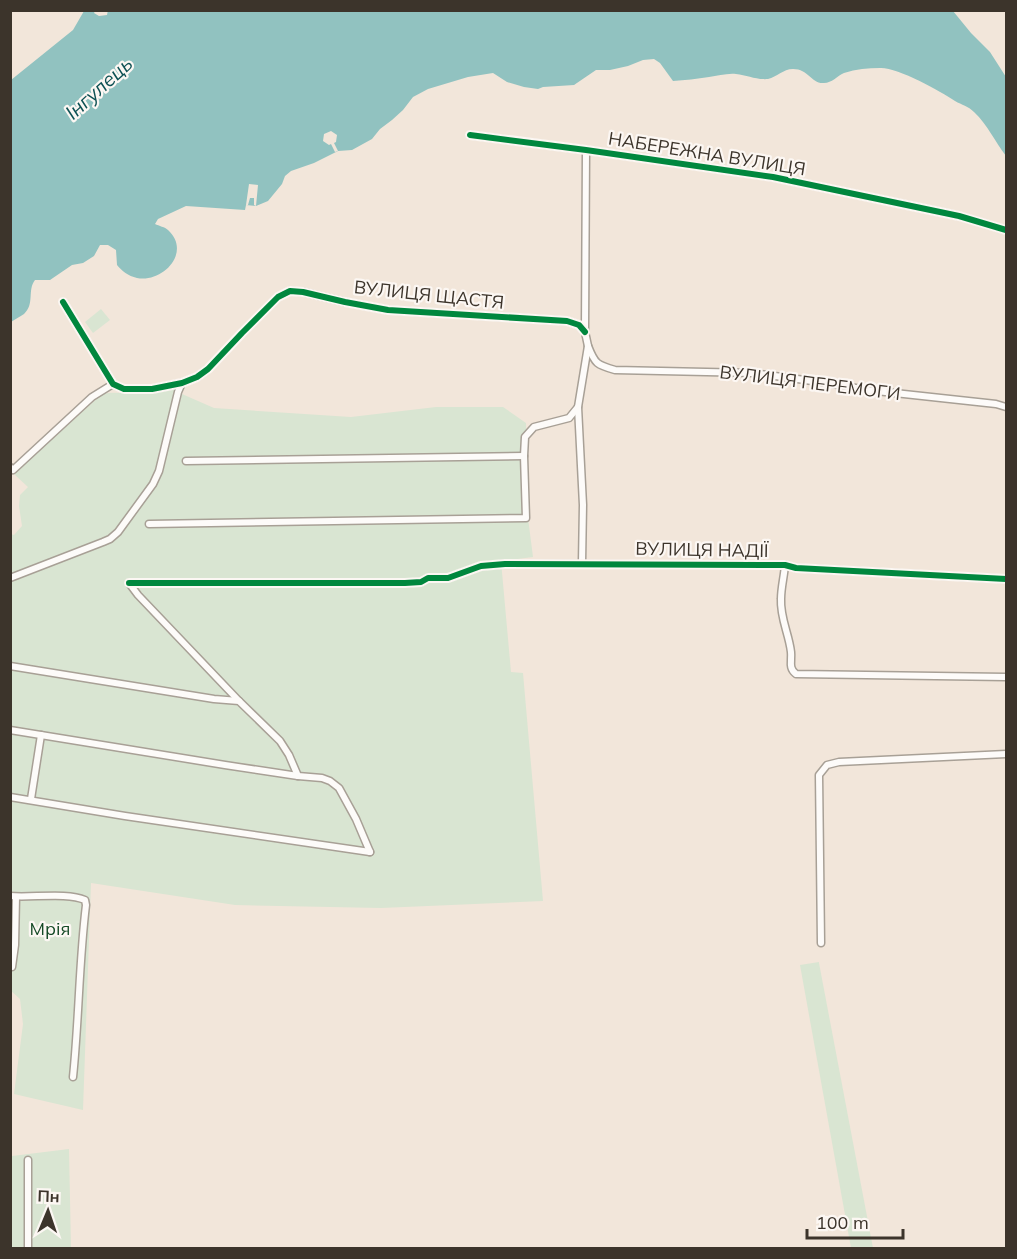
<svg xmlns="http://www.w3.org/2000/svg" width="1017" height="1259" font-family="Mulish,sans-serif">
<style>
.green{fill:#d9e5d2}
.water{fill:#91c2c0}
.pier{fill:#f2e6da}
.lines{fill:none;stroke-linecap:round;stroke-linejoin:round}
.minor-casing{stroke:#a8a096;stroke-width:9}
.minor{stroke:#fdfbf9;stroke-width:6}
.cycleway-casing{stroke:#fcf7f3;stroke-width:10}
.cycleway{stroke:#00873e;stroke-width:6}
.labels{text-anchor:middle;stroke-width:4.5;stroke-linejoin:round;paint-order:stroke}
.street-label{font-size:18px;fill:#3c342b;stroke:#fcf7f3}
.park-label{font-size:18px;fill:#154a26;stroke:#fcf7f3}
.water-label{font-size:20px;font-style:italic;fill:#0e5154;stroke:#fcf7f3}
</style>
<rect width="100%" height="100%" fill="#f2e6da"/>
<g class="green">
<path d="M101,309L110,320L93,333L85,322Z"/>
<path d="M176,387L156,470L150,483L117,529L109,536L101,540L11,575V534L14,535L22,526L19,506L20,495L28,487L14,474L102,394C114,391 125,394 137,393C150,393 163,390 176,387Z"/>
<path d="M182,394L214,408L351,417L436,407H503L526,423L528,518L533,557L501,561L511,672L523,673L543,901L381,908L235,905L91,883L83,1110L14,1094L23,1024L20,999L10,990V582L106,545L120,533L156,485L162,471Z"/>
<path d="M819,962V963L873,1248H851L800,965Z"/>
<path d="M69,1149L71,1248H11L10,1159L12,1156Z"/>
</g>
<path class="water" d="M108,10L953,11L971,33L990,52L1006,77V156C995,142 988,125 974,112C968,106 962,105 955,101C940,91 897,67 880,68C868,68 856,69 844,73C837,76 832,83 824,83C811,84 809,69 793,69C783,69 777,77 768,79C756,80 747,75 736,74C727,73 718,76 709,77C697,79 685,80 673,81L660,63L654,59L643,60L628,66L610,70H596L574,85L543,87L538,89L524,87L507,82L493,73L468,77L428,89L413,97L403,110L392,120L380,129L372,139L352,150L338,151L314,163L291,171L285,176L282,184L268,201L256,206L246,205L245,210L186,206L158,219L155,224C159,226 165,227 168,230C192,252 163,283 137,278C128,276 122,271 117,265L116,250L108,245H100L94,256L83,263L72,265L50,280H35C27,290 35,304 24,314C20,317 15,319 11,322V80L73,30L84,11H95L94,13L99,16L107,15Z"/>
<g class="pier">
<path d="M331,131L337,135L336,142L334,143L338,151L335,152L331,144L329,145L323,141L324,134Z"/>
<path d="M249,184L258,185L256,206L254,205V198H250L248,205H246Z"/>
</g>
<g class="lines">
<defs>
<g id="minor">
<path d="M470,135L586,150L773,177L959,216L1006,230"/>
<path d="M63,302L113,384L124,389H152L182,383L197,377L208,369L242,333L278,297L290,291L303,292L345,302L388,310L567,321L579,325L585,332"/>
<path d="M588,346C595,364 597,365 615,370L752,373L827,383L867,390L996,404L1006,407"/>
<path d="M186,461L524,456"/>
<path d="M10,467L13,470L92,397L113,384"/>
<path d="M149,524L526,518L524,456L525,437L534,427L569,418L578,407"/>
<path d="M582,563L583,505L578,407L588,346L585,332L586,150"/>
<path d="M785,565C784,577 781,588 781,599C780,618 789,634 791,652C792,661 788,668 796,674L1006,677"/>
<path d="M10,578L103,542L110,539L118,532L153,484L159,471L178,392L182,383"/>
<path d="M129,583H405L421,582L428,578H448L481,566L505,564L785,565L796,568L1006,579"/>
<path d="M129,583L138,595L239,701"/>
<path d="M10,666L214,699L239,701L280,741L289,755L298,776"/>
<path d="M10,730L225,765L298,776L322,778L330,781L339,788L356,819L370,852"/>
<path d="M10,797L125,816L370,852"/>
<path d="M31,799L41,735"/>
<path d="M10,896C32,898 67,892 85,900L86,905C79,962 79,1019 73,1077"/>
<path d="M821,943L819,775L827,765L839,762L1006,754"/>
<path d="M12,967L15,945L16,897"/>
<path d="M28,1248V1160"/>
</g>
</defs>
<use href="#minor" class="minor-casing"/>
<use href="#minor" class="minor"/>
<defs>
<g id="cycleway">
<path d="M470,135L586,150L773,177L959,216L1006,230"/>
<path d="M63,302L113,384L124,389H152L182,383L197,377L208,369L242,333L278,297L290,291L303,292L345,302L388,310L567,321L579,325L585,332"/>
<path d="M129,583H405L421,582L428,578H448L481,566L505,564L785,565L796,568L1006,579"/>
</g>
</defs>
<use href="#cycleway" class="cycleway-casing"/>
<use href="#cycleway" class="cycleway"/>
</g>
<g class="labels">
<g class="street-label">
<text transform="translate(707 154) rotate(9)" y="6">НАБЕРЕЖНА ВУЛИЦЯ</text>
<text transform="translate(429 295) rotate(6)" y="6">ВУЛИЦЯ ЩАСТЯ</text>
<text transform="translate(810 383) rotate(7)" y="6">ВУЛИЦЯ ПЕРЕМОГИ</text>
<text transform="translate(702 550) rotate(1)" y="6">ВУЛИЦЯ НАДІЇ</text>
</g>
<g class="park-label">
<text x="50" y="935">Мрія</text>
</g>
<g class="water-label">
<text transform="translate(99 88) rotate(-42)" y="7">Інгулець</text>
</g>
</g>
<rect width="1017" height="1259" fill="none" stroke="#3c342b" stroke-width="24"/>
<g transform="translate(48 1211) rotate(2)" stroke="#fcf7f3" stroke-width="4.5" paint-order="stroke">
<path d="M0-4.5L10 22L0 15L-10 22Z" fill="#3c342b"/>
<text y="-9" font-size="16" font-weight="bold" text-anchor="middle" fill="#3c342b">Пн</text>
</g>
<path d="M807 1229v9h96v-9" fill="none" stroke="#3c342b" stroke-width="3"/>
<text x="816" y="1229" font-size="18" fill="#3c342b" stroke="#fcf7f3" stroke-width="4.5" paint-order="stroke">100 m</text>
</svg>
